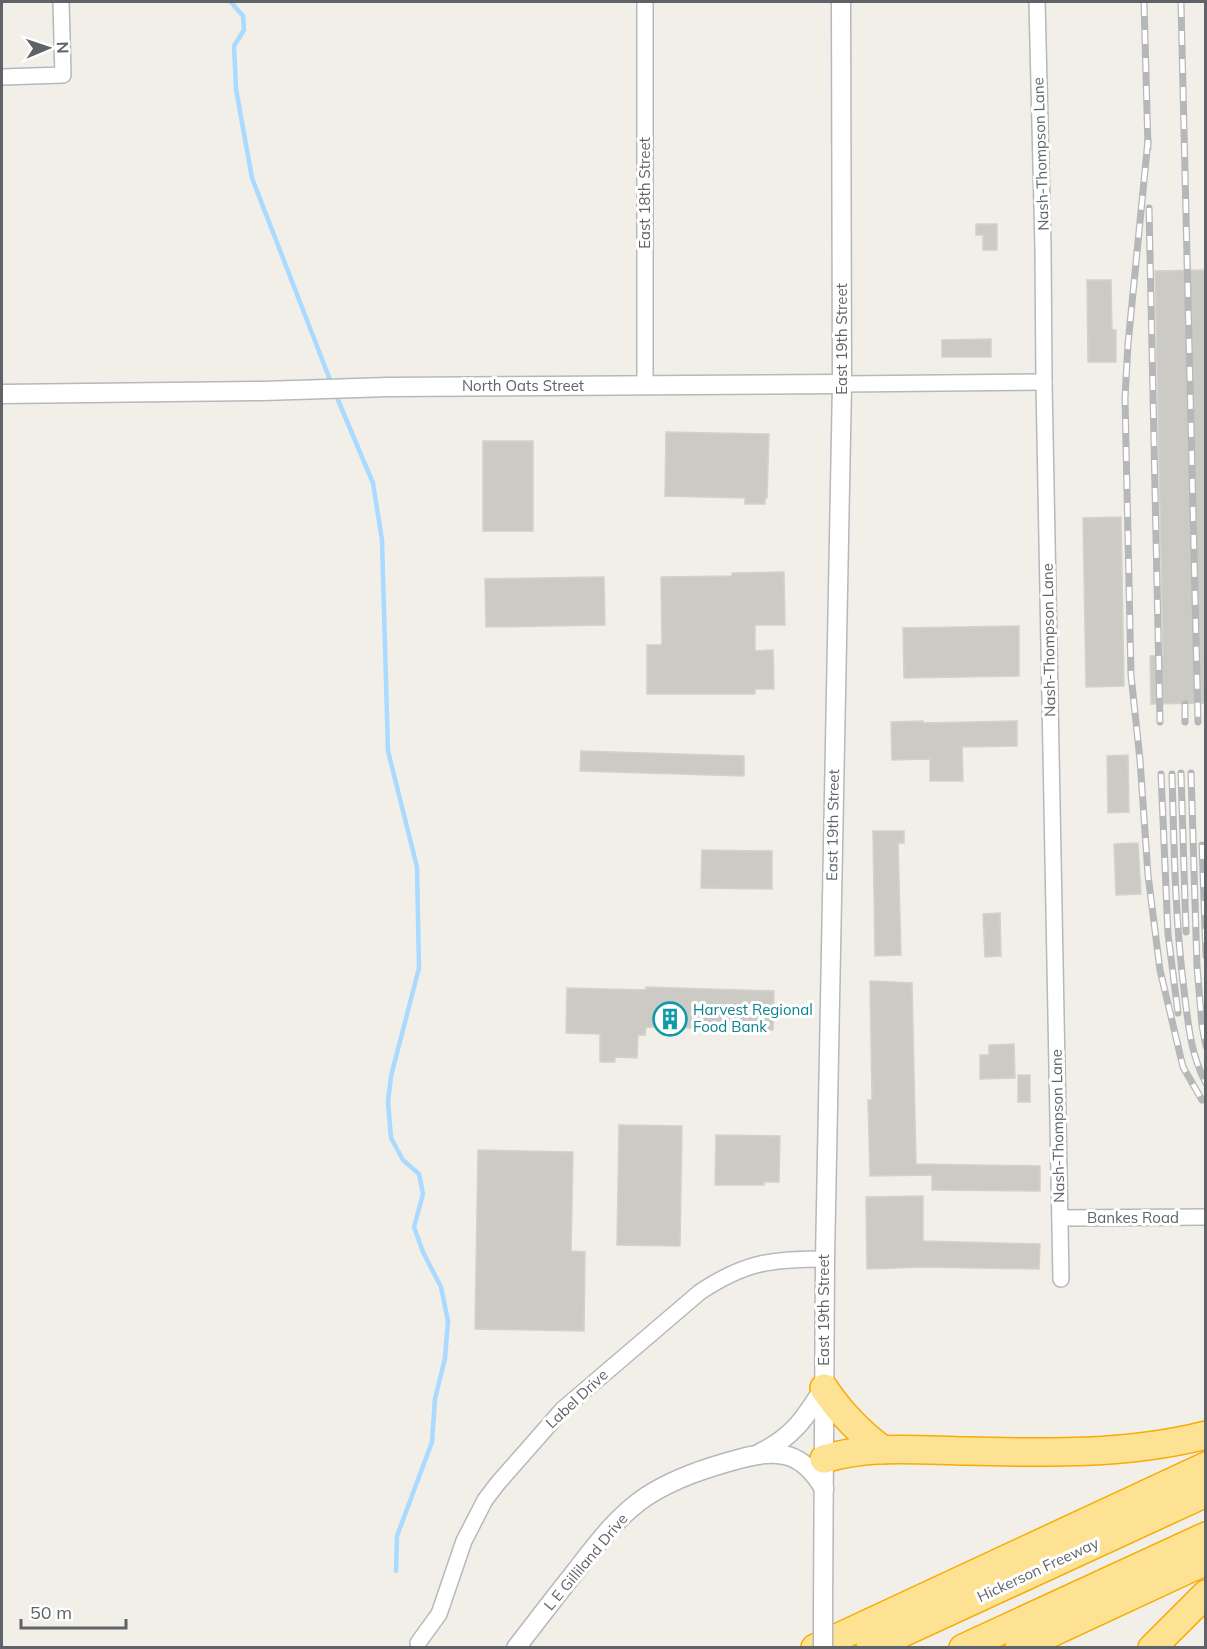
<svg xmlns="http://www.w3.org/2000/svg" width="1207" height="1649" font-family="Mulish,sans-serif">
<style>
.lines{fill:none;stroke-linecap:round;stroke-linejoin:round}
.stream{stroke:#aadaff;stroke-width:4.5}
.building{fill:#cccac5;stroke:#d6d1c6;stroke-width:1.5}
.minor-casing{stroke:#b5b8bc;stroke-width:18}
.tertiary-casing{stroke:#b5b8bc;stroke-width:21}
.motorway-casing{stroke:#f9ab00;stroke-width:30}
.path{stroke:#9cc7a9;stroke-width:2;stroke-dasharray:6 3;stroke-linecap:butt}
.minor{stroke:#fff;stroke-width:15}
.tertiary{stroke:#fff;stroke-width:18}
.motorway{stroke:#fde293;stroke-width:27}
.rail-casing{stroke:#b6b7b8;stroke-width:7}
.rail{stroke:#fff;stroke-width:4.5;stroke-dasharray:14;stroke-linecap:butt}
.tertiary-bridge-casing{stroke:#b5b8bc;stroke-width:21;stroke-linecap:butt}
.tertiary-bridge{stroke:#fff;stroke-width:18}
.labels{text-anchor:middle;stroke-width:6;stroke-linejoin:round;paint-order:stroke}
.street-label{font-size:15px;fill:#5f6368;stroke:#fff}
.culture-label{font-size:15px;fill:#0d838f;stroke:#fff;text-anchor:start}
</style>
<rect width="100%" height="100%" fill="#f1efe8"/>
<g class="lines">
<g class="stream">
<path d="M231,2L243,16L244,30L234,46L236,89L252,178L332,385"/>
<path d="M335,393L373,483L382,540L388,751L417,867L419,968L391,1076L388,1102L391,1138L403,1160L419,1174L423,1194L414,1227L423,1252L441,1287L448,1321L445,1358L435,1399L432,1442L397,1536L396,1571"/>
</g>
</g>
<g class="building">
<path d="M976,224H997V250H983V235H976Z"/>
<path d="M1206,270V703L1151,704L1150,656L1163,655L1155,271Z"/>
<path d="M1087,280H1111L1112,330H1116V362H1088Z"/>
<path d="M991,339V357H942V340Z"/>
<path d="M666,432L769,434L767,498H765V504H745V498L665,496Z"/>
<rect x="483" y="441" width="50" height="90"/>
<path d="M1121,517L1124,686L1086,687L1083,518Z"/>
<path d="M784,572L785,625H755V651L773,650L774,689H755V694H647V645H662L661,577L732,576V573Z"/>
<path d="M604,577L605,625L486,627L485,579Z"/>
<path d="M1019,626V676L904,678L903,628Z"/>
<path d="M923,721V723L1017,721V746L962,747L963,781H930V759L892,760L891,722Z"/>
<path d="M581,751L744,756V776L580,771Z"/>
<path d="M1128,755L1129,812L1108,813L1107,756Z"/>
<path d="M873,831H904V843H898L901,955L875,956Z"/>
<path d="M1138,843L1141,894L1116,895L1114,844Z"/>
<path d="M702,850L772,851V889L701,888Z"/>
<path d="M1000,913L1001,956L985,957L983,914Z"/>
<path d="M870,981L912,983L916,1164L1040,1166V1191L932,1190V1175L870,1176L868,1100H872Z"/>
<path d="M646,987L774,991L773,1030L646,1027L645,1035H638L637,1058L615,1057V1062H600V1034L566,1033L567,988L646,990Z"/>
<path d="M1014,1044L1015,1078L980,1079V1055H989V1045Z"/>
<rect x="1018" y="1075" width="12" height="27"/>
<path d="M619,1125L682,1126L680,1246L617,1245Z"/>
<path d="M716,1135L780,1136L779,1182H764V1185H715Z"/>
<path d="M478,1150L573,1152L571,1251L585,1252L584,1331L475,1329Z"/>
<path d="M923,1196V1241L1040,1244L1039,1269L924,1267L867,1269L866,1197Z"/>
</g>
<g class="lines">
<defs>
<g id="minor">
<path d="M1037,2L1043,248L1044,382L1061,1279"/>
<path d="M2,77L63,75L61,2"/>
<path d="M842,384L1044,382"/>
<path d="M645,385V2"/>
<path d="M1060,1218L1206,1217"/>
<path d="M418,1643L439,1614L464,1541L485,1500L498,1483L563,1409L700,1292C745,1262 771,1259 825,1259"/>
</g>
<g id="tertiary">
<path d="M2,394L263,391L388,387L842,384"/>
<path d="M760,1453C793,1437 805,1418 824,1388"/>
<path d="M823,1611L825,1259L842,384L841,2"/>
<path d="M516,1648C536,1622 555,1597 575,1572C596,1545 617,1516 647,1496C675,1478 706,1468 739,1459C778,1448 803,1452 824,1489"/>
</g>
<g id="motorway">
<path d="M824,1388C841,1414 859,1432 883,1450"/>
<path d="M824,1459C869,1445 918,1450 965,1451C1045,1453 1127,1455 1206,1435"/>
<path d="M815,1648L1206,1466"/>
<path d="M870,1648L1206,1493"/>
<path d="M963,1648L1206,1536"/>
<path d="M1019,1648L1206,1561"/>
<path d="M1152,1648L1206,1594"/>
</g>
</defs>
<use href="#minor" class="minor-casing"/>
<use href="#tertiary" class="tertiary-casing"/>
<use href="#motorway" class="motorway-casing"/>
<path class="path" d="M773,1012H793"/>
<use href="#minor" class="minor"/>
<use href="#tertiary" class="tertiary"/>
<use href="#motorway" class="motorway"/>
<defs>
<g id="rail">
<path d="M1144,2L1148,148"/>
<path d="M1181,3L1198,722"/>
<path d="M1148,140L1128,344L1125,398L1131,675L1140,760L1148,875L1160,970L1183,1067L1202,1100"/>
<path d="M1149,208L1160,722"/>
<path d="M1185,704V722"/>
<path d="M1181,773L1186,932"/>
<path d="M1191,773L1197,966L1202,1026L1206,1046"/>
<path d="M1161,774L1168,934L1178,1013"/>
<path d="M1172,774C1174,846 1175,918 1184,990C1188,1021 1190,1054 1206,1083"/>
<path d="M1202,845L1206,956"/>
</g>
</defs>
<use href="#rail" class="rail-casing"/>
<use href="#rail" class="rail"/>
<defs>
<path id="tertiary-bridge" d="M823,1648V1611"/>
</defs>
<use href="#tertiary-bridge" class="tertiary-bridge-casing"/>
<use href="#tertiary-bridge" class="tertiary-bridge"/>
</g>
<defs>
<symbol id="building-ring" viewBox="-11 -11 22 22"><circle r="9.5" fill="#fff" stroke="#0f9aa8" stroke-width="1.5"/><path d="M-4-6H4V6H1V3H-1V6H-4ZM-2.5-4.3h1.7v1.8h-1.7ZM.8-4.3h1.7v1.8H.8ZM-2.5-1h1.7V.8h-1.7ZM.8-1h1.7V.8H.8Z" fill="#0f9aa8"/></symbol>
</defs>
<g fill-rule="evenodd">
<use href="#building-ring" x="651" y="1000" width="38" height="38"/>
</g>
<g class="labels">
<g class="street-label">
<text transform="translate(1041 154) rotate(-92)" y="5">Nash-Thompson Lane</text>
<text transform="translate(645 193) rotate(-90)" y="5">East 18th Street</text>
<text transform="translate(842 339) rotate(-90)" y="5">East 19th Street</text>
<text x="523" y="391">North Oats Street</text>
<text transform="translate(1049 640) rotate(-91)" y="5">Nash-Thompson Lane</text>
<text transform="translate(833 825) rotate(-89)" y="5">East 19th Street</text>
<text transform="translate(1058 1126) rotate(-91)" y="5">Nash-Thompson Lane</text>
<text x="1133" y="1223">Bankes Road</text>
<text transform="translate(824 1310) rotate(-90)" y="5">East 19th Street</text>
<text transform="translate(577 1399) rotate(-43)" y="5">Label Drive</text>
<text transform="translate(586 1562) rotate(-50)" y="5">L E Gilliland Drive</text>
<text transform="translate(1038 1570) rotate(-25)" y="5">Hickerson Freeway</text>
</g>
<g class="culture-label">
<text x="693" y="1015">Harvest Regional<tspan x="693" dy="17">Food Bank</tspan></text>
</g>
</g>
<rect width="1207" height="1649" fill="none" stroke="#5f6368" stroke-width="6"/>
<g transform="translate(48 48) rotate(88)" stroke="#ffffff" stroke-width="4.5" paint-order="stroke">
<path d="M0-4.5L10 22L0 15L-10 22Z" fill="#5f6368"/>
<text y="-9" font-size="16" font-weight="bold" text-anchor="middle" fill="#5f6368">N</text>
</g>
<path d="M21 1619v9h105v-9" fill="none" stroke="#5f6368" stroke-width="3"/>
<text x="30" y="1619" font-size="18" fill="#5f6368" stroke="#ffffff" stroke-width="4.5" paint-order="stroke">50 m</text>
</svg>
